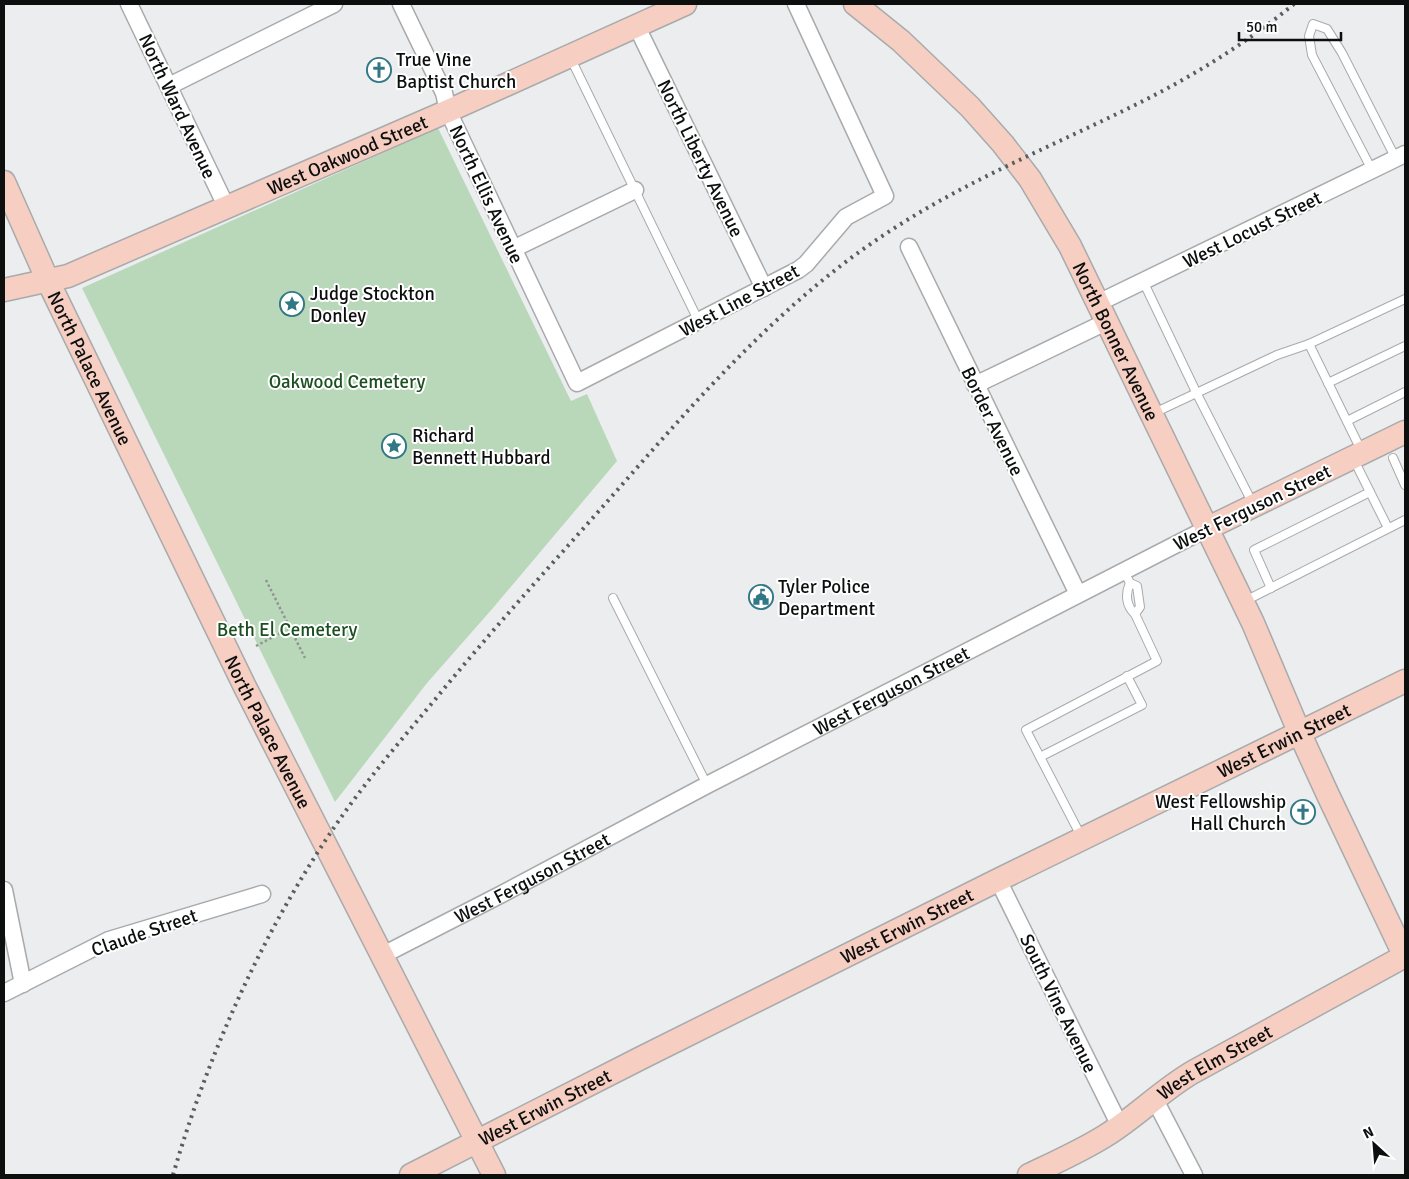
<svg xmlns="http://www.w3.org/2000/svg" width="1409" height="1179" font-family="Signika,sans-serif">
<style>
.green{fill:#b9d8ba}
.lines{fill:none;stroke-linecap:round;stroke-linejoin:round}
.lane-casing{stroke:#a9aaac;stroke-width:10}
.street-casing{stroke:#a9aaac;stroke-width:19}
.secondary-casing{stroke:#a9aaac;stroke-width:25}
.path{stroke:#929394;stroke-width:2.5;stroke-dasharray:2.5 2.5;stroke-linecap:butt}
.lane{stroke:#fff;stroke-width:8}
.street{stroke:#fff;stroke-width:16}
.secondary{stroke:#f6cfc2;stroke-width:22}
.rail{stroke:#5b5c5d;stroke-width:4;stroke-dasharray:2.5 5;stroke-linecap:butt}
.labels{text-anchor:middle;stroke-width:4;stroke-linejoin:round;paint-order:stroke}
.poi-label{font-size:19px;fill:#0d0e0e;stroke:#fff;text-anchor:start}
.street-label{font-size:19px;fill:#0d0e0e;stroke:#fff}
.park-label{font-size:19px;fill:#1b4f20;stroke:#fff}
</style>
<rect width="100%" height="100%" fill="#ecedef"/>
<path class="green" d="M438,128L571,401L587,394L617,461L493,608L427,683L335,802L82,288Z"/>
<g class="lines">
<defs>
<g id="lane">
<path d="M571,59L699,322"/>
<path d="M1372,170L1312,55L1309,36L1313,24L1327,29L1342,53L1396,159"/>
<path d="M1143,281L1197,394L1253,504"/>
<path d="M1309,344L1361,450"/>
<path d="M1328,383L1405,346"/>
<path d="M1152,414L1277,355L1309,344L1405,299"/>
<path d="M1347,421L1405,392"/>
<path d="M1353,458L1370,492"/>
<path d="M1393,458L1405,485"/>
<path d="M1128,579L1130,583L1137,586L1140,607L1135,614"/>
<path d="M1271,588L1254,550L1370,492L1388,528"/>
<path d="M613,598L707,785"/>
<path d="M1245,601L1405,520"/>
<path d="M1040,757L1142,705L1127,676"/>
<path d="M1082,838L1026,730L1157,661L1135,614C1126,606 1125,594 1130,583"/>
</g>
<g id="street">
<path d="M129,4L227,208"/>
<path d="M401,4L444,93L448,111L577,383L798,270L806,264L846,217L885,196L796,4"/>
<path d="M637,27L764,288"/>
<path d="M169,86L334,4"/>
<path d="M909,247L1078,594"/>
<path d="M513,249L635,190"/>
<path d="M1098,303L1405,154"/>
<path d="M975,385L1106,322"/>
<path d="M998,880L1120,1126"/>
<path d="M4,890L23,984"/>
<path id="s1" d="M381,956L500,895L707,785L1206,529"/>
<path d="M4,993L109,940L262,894"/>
<path d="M1155,1100L1194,1175"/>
</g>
<g id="secondary">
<path id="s2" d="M855,4L901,41L970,107L1003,144L1030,179L1070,246L1253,623L1300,734L1328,795L1405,957"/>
<path id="s3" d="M4,182L48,281L245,687L494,1175"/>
<path id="s4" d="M4,290L68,276L448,111L685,4"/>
<path d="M1206,529L1405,432"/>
<path id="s5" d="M411,1175L643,1057L998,880L1405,681"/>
<path id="s6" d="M1029,1175C1054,1163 1081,1151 1105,1136C1136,1117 1162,1090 1193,1072L1405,956"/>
</g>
</defs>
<use href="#lane" class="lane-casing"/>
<use href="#street" class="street-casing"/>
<use href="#secondary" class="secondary-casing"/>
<g class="path">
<path d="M266,580L305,658"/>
<path d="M256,646L290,628"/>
</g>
<use href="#lane" class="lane"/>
<use href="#street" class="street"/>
<use href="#secondary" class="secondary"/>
<path class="rail" d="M173,1175C207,1058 258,943 325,841C357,792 395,747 433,702C486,637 542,575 598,512C688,410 777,303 893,229C973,177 1062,142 1147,99C1198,73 1249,41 1294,4"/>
</g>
<defs>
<symbol id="church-ring" viewBox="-11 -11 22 22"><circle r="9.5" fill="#fff" stroke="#327785" stroke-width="1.5"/><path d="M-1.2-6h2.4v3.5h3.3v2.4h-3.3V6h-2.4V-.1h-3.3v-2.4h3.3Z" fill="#327785"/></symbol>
<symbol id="sight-ring" viewBox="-11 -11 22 22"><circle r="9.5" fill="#fff" stroke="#327785" stroke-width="1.5"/><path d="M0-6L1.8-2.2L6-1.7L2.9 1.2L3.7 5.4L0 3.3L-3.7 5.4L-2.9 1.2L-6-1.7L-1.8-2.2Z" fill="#327785"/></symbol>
<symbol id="civic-ring" viewBox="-11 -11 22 22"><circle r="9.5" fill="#fff" stroke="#327785" stroke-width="1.5"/><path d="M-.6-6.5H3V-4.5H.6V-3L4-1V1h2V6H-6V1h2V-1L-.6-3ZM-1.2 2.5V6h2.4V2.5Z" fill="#327785"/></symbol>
</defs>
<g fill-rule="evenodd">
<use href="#church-ring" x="365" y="56" width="28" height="28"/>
<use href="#sight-ring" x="278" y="290" width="28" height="28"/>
<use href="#sight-ring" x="380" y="432" width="28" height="28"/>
<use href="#civic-ring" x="747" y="583" width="28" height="28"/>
<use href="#church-ring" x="1289" y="798" width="28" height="28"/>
</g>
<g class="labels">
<g class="poi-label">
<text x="396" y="66">True Vine<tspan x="396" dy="22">Baptist Church</tspan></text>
<text x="310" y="300">Judge Stockton<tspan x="310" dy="22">Donley</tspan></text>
<text x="412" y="442">Richard<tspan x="412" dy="22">Bennett Hubbard</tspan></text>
<text x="778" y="593">Tyler Police<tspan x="778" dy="22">Department</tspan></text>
<text x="1286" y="808" text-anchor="end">West Fellowship<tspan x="1286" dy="22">Hall Church</tspan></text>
</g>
<g class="street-label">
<text transform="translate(178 106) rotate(65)" y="7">North Ward Avenue</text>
<text dy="7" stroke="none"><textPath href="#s4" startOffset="370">West Oakwood Street</textPath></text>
<text transform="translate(701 158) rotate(64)" y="7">North Liberty Avenue</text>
<text transform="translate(487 194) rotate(65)" y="7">North Ellis Avenue</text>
<text transform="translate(1252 229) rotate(-26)" y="7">West Locust Street</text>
<text transform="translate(739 300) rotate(-28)" y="7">West Line Street</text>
<text dy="7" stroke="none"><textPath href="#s2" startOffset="432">North Bonner Avenue</textPath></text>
<text dy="7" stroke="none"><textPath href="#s3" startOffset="205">North Palace Avenue</textPath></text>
<text transform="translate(993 421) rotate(64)" y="7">Border Avenue</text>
<text transform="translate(1252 507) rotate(-26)" y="7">West Ferguson Street</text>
<text dy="7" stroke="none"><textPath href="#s1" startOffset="575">West Ferguson Street</textPath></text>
<text dy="7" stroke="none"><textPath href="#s3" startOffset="610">North Palace Avenue</textPath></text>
<text dy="7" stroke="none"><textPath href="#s5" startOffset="975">West Erwin Street</textPath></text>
<text dy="7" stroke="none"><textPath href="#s1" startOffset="170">West Ferguson Street</textPath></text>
<text dy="7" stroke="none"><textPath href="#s5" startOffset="555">West Erwin Street</textPath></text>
<text transform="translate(144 932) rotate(-19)" y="7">Claude Street</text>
<text transform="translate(1059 1003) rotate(64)" y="7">South Vine Avenue</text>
<text dy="7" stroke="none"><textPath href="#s6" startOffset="218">West Elm Street</textPath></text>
<text dy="7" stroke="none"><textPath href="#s5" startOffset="150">West Erwin Street</textPath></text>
</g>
<g class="park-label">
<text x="347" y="388">Oakwood Cemetery</text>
<text x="287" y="636">Beth El Cemetery</text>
</g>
</g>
<rect width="1409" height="1179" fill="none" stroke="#0d0e0e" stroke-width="10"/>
<g transform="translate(1374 1144) rotate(334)" stroke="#ffffff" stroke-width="4" paint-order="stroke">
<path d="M0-4L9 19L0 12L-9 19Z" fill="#0d0e0e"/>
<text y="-8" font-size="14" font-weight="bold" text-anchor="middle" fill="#0d0e0e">N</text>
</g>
<path d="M1239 32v8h102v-8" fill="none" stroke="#0d0e0e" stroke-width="2.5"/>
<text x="1246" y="32" font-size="15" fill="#0d0e0e" stroke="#ffffff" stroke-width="4" paint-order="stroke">50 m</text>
</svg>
